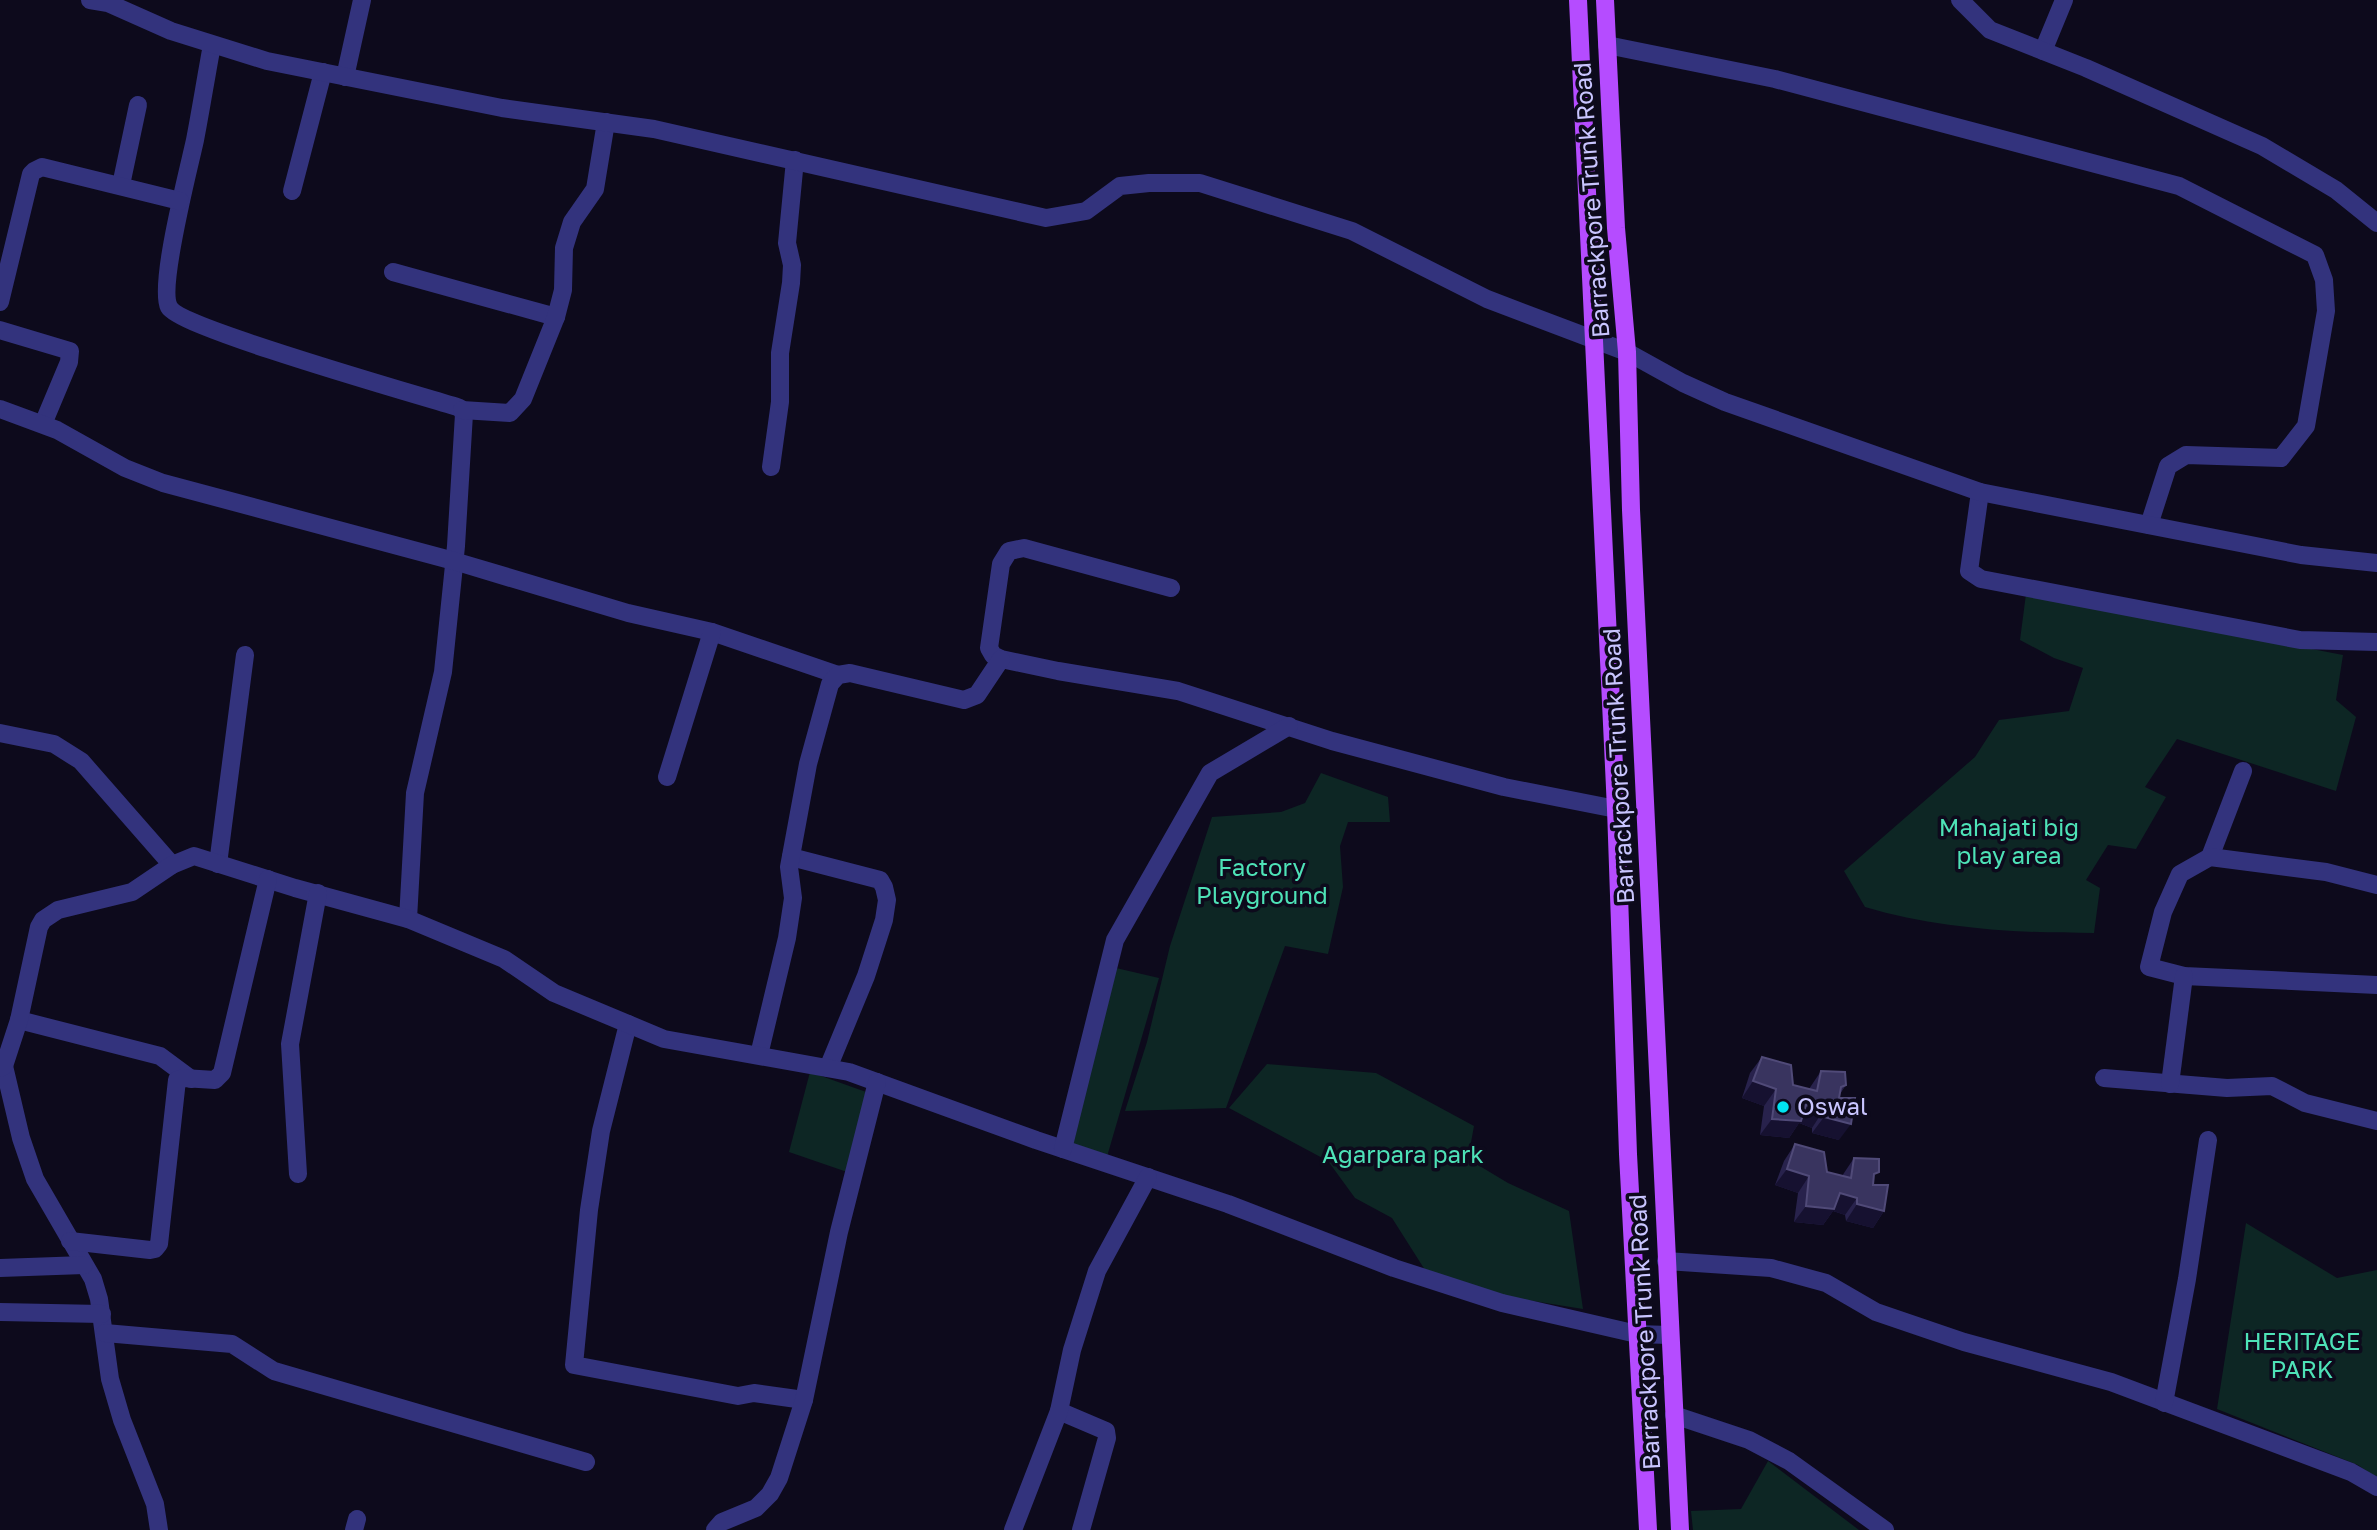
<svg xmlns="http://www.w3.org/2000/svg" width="2377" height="1530" font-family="'Golos Text',sans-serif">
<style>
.green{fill:#0d2624}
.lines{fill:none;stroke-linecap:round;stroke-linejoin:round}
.minor{stroke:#33337d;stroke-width:18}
.tertiary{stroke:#33337d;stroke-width:18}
.primary{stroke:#b54cff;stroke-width:18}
.wall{fill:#28224c}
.shaded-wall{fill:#161130}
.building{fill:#39345f;stroke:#504a78;stroke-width:2}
.poi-dot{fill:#00e3f0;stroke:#0d0a1c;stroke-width:2.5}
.labels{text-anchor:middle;stroke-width:7;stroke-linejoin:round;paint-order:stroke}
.street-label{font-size:24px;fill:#c9c5ff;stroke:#0d0a1c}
.park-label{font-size:24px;fill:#4ee2b7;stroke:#0d0a1c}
.poi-label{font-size:24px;fill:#c9c5ff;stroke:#0d0a1c;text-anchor:start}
</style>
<rect width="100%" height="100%" fill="#0d0a1c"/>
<g class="green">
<path d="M2026,594L2343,655L2336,700L2356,717L2336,791L2177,739L2145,787L2166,797L2136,849L2108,845L2086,880L2100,888L2094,933C2017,933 1939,929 1865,907L1844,871L1975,757L1999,720L2069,711L2083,668L2054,658L2020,640Z"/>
<path d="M1321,773L1388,797L1390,822H1348L1340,846L1343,887L1328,954L1285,946L1226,1108L1125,1111L1147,1042L1170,946L1212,817L1281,812L1305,803Z"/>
<path d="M1116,968L1159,978L1106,1160L1063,1146Z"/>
<path d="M1267,1064L1376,1073L1474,1126L1468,1159L1508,1183L1569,1211L1583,1309L1503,1296L1425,1270L1392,1218L1355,1198L1328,1161L1229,1108Z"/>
<path d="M810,1072L869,1093L850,1173L789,1152Z"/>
<path d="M2246,1223L2337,1278L2377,1270V1478L2358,1465L2217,1409Z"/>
<path d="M1768,1461L1859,1530H1693L1691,1511L1741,1509Z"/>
</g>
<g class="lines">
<g class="minor">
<path d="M212,45C206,77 201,109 195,140C189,168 158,286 169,307C180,328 422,396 460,408L464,414L456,546L443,672L415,793L408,919"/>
<path d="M1607,45L1775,79L2179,186L2315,255L2324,280L2326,311L2306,426L2281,458L2186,455L2168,466L2149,525"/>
<path d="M2043,51L2064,0"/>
<path d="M345,77L362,0"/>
<path d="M121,185L138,105"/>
<path d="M292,191L323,72"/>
<path d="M393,272L556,317"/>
<path d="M0,302L31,174L34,171L42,167L180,201"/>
<path d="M0,330L70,351L69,362L43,424"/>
<path d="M0,409L57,430L125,468L163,483L454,561L628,613L712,632L838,675"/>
<path d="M462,410L510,413L523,399L556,317L563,290L564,248L572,222L595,189L606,122"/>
<path d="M771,467L780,402V353L791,283L792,265L787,243L795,160"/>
<path d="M1980,492L1969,571L1981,579L2300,640L2377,642"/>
<path d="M1171,588L1024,548L1009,551L1001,564L989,648L993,655L1001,659L1058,671L1178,691L1332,741L1504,787L1616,809"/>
<path d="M0,733L54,744L81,761L172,865"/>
<path d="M667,777L712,632"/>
<path d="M791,857L880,880L884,887L887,900L884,920L866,976L828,1068"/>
<path d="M2210,857L2243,771"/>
<path d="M218,864L245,655"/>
<path d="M2377,885L2326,872L2210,857L2180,874L2163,912L2149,967L2184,976L2377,985"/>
<path d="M19,1020L160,1056L191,1079"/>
<path d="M628,1024L601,1131L589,1210L574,1365L738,1396L754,1393L804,1400"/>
<path d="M759,1055L787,938L793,898L789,867L808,764L830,684L838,675L850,673L964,700L977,695L1001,659"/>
<path d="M4,1066L21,1138L35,1179L93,1279L99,1299L110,1379L122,1420L155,1504L159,1530"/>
<path d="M0,1068L4,1066L19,1020L39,927L43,920L58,910L132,892L172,865L194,856L295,888L408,919L504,959L554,993L664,1039L849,1072L1036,1140L1228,1204L1394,1268L1502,1303L1637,1334L1669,1335"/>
<path d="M2104,1078L2227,1088L2272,1086L2305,1103L2377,1121"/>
<path d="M2170,1084L2184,976"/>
<path d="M1063,1149L1115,940L1210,773L1289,726"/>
<path d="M298,1174L290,1044L318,893"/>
<path d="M70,1241L150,1250L155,1249L159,1244L177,1080L183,1078L215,1080L222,1073L268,879"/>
<path d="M1666,1261L1771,1268L1826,1283L1876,1312L1964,1342L2111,1382L2351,1472L2377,1487"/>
<path d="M0,1268L84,1265"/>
<path d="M0,1312L102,1314"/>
<path d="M105,1333L232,1344L274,1371L586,1462"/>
<path d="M2164,1403L2187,1279L2208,1140"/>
<path d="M1059,1411L1106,1431L1107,1438L1081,1530"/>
<path d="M1674,1415L1749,1440L1789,1461L1885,1530"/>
<path d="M354,1530L357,1519"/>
<path d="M715,1530L722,1522L756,1508L770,1494L779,1478L804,1400L839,1232L877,1082"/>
<path d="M1013,1530L1059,1411L1072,1350L1097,1271L1148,1177"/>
</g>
<g class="tertiary">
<path d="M90,0L108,3L171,31L267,61L502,108L654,129L1046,218L1086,211L1120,186L1149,183H1200L1352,231L1487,299L1627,352L1683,383L1725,402L1980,492L2301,555L2377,563"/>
<path d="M1960,0L1990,30L2086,68L2262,146L2336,190L2377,223"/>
</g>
<g class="primary">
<path d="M1578,0L1616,809L1628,1154L1648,1530"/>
<path d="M1605,0L1616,228L1627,352L1631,510L1680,1530"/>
</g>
</g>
<g class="wall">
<path d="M1762,1057L1793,1085L1809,1089L1821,1071L1846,1085L1840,1094L1839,1098V1140L1812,1133V1128L1799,1123L1789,1138L1760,1135L1764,1106L1742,1098L1750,1073Z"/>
<path d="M1795,1144L1827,1172L1842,1176L1854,1158L1873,1181V1185L1884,1211L1873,1228L1846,1221L1845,1215L1833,1211L1823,1225L1794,1222L1798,1193L1775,1185L1784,1161Z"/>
</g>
<g class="shaded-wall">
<path d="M1753,1081L1776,1089L1764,1106L1742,1098Z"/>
<path d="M1806,1105L1823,1111L1812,1128L1799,1123L1789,1138L1760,1135L1772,1119Z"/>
<path d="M1824,1117L1851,1124L1839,1140L1812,1133Z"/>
<path d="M1787,1169L1809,1176L1798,1193L1775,1185Z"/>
<path d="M1840,1193L1857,1198L1845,1215L1833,1211L1823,1225L1794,1222L1806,1206Z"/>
<path d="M1857,1204L1884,1211L1873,1228L1846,1221Z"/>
</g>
<g class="building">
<path d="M1762,1057L1791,1065L1793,1085L1817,1091L1821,1071L1845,1072L1846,1085L1841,1087L1839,1098H1855L1851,1124L1824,1117L1823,1111L1806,1105L1801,1121L1772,1119L1776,1089L1753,1081Z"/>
<path d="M1795,1144L1824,1152L1827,1172L1851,1178L1854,1158L1879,1159V1172L1874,1174L1873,1185H1888L1884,1211L1857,1204V1198L1840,1193L1834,1209L1806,1206L1809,1176L1787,1169Z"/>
</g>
<circle class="poi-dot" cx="1783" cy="1107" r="7"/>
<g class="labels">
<g class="street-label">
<text transform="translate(1592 200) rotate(-94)" y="8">Barrackpore Trunk Road</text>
<text transform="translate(1619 766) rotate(-93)" y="8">Barrackpore Trunk Road</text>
<text transform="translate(1645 1332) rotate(-93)" y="8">Barrackpore Trunk Road</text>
</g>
<g class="park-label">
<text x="2009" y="836">Mahajati big<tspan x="2009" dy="28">play area</tspan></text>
<text x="1262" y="876">Factory<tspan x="1262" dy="28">Playground</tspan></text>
<text x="1403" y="1163">Agarpara park</text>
<text x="2302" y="1350">HERITAGE<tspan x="2302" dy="28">PARK</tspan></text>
</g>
<g class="poi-label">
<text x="1797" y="1115">Oswal</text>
</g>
</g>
</svg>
